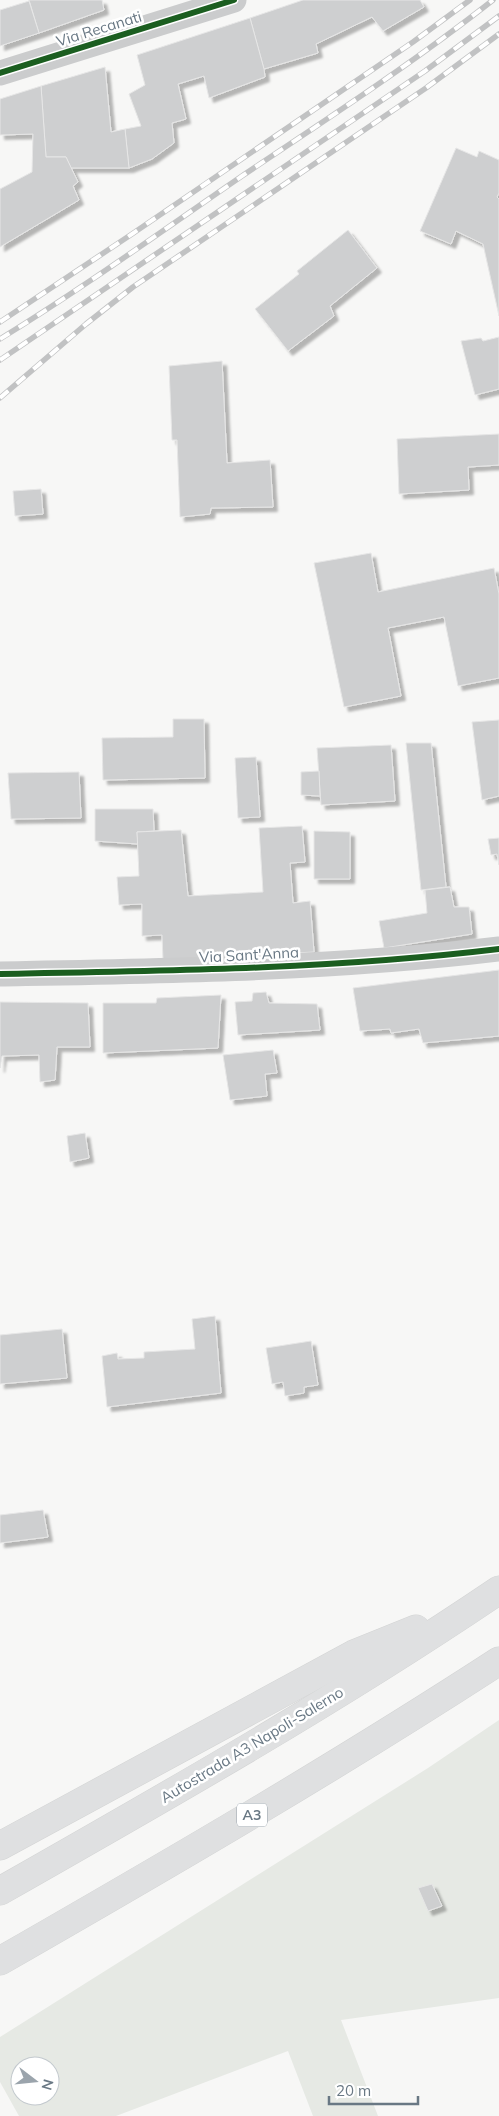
<svg xmlns="http://www.w3.org/2000/svg" width="499" height="2116" font-family="Mulish,sans-serif">
<style>
.green{fill:#e6e9e4;fill-rule:evenodd}
.building{fill:#cecfd0;stroke:#e6e6e6;filter:url(#shadow)}
.lines{fill:none;stroke-linecap:round;stroke-linejoin:round}
.highway-casing{stroke:#d3d4d4;stroke-width:29}
.street{stroke:#cbcccd;stroke-width:25}
.highway{stroke:#dfe0e1;stroke-width:28}
.rail-casing{stroke:#c1c2c3;stroke-width:5.5}
.rail{stroke:#fff;stroke-width:4;stroke-dasharray:11;stroke-linecap:butt}
.cycleway-casing{stroke:#fff;stroke-width:9}
.cycleway{stroke:#1b5e20;stroke-width:6}
.labels{text-anchor:middle;stroke-width:5;stroke-linejoin:round;paint-order:stroke}
.shield{fill:#fff;stroke:#96a0a9;stroke-width:1}
.shield-label{font-size:14px;font-weight:bold;fill:#697884}
.street-label{font-size:15px;fill:#697884;stroke:#fff}
</style>
<defs>
<filter id="shadow"><feDropShadow dx="4.5" dy="4.5" stdDeviation="1" flood-color="#0004"/></filter>
</defs>
<rect width="100%" height="100%" fill="#f7f7f6"/>
<path class="green" d="M499,1720V1998L341,2020L378,2116H313L288,2051L116,2116H19L0,2082V2037L428,1768ZM20,2066H50V2096H20Z"/>
<g class="building">
<path d="M102,0L104,10L39,33L29,0Z"/>
<path d="M303,0H420L424,7L383,31L372,17L316,44L318,53L264,69L250,18Z"/>
<path d="M29,1L39,33L0,46V10Z"/>
<path d="M250,18L264,69L265,77L209,98L204,76L178,84L186,119L172,123L174,143L152,159L129,168L125,129L141,126L129,94L145,85L137,55Z"/>
<path d="M105,67L111,132L125,129L129,168H71L66,157H46L41,86Z"/>
<path d="M41,86L46,157H66L78,182L73,186L79,200L0,247V189L32,172L33,134L0,135V99Z"/>
<path d="M456,148L477,157L479,151L499,160V193L497,197L499,199V316L483,244L456,231L451,244L420,231Z"/>
<path d="M348,230L377,268L330,306L334,316L288,351L255,309L299,274L297,271Z"/>
<path d="M499,337V389L475,395L461,341L481,338L483,341Z"/>
<path d="M222,361L227,463L270,460L273,507L211,508L210,514L180,517L177,440H172L169,366Z"/>
<path d="M499,434V465L468,467L469,490L399,494L397,439Z"/>
<path d="M41,489L43,514L15,516L13,491Z"/>
<path d="M371,553L378,592L494,568L499,594V678L458,686L444,617L388,628L401,696L344,707L314,563Z"/>
<path d="M173,719H204L205,778L103,780L102,738L173,737Z"/>
<path d="M499,720V796L482,800L472,722Z"/>
<path d="M406,743H431L446,887L421,890Z"/>
<path d="M391,745L395,801L321,805L317,748Z"/>
<path d="M256,757L260,817L238,818L235,758Z"/>
<path d="M319,771L320,796L301,795V772Z"/>
<path d="M79,772L81,818L11,819L8,773Z"/>
<path d="M95,809H153L154,831L137,832L138,844L95,841Z"/>
<path d="M302,826L305,862L290,863L293,903L310,901L314,952L163,960L162,935L142,936V904L119,905L117,877L139,876L137,832L181,830L188,896L263,892L259,828Z"/>
<path d="M314,831L350,832V879H314Z"/>
<path d="M499,838V865L497,854L491,855L488,839Z"/>
<path d="M450,887L454,907H469L472,934L384,948L379,921L427,913L425,890Z"/>
<path d="M499,970V1036L423,1043L419,1029L391,1033L390,1029L360,1031L353,988Z"/>
<path d="M266,992L269,1003L317,1004L320,1030L238,1035L235,1002L252,1001L253,993Z"/>
<path d="M221,995L218,1048L103,1053V1003H156L157,998Z"/>
<path d="M0,1002L88,1003L90,1047H57L55,1080L40,1082L39,1055L2,1056L0,1068Z"/>
<path d="M273,1050L277,1073L265,1074L267,1096L230,1100L223,1055Z"/>
<path d="M85,1133L89,1158L70,1162L67,1136Z"/>
<path d="M215,1316L221,1393L107,1407L102,1356L117,1353L118,1359L144,1358V1352L195,1349L192,1319Z"/>
<path d="M62,1329L67,1378L0,1384V1335Z"/>
<path d="M311,1341L318,1385L304,1387V1393L285,1396L283,1382L272,1384L266,1348Z"/>
<path d="M43,1510L48,1537L0,1543V1515Z"/>
<path d="M432,1884L442,1906L428,1911L418,1888Z"/>
</g>
<g class="lines">
<defs>
<g id="highway">
<path d="M0,1846L354,1654L416,1629"/>
<path d="M0,1891C169,1795 338,1699 499,1590"/>
<path d="M0,1961C169,1864 336,1767 499,1661"/>
</g>
</defs>
<use href="#highway" class="highway-casing"/>
<g class="street">
<path d="M0,73L234,0"/>
<path d="M0,974C167,971 333,969 499,949"/>
</g>
<use href="#highway" class="highway"/>
<defs>
<g id="rail">
<path d="M0,322L132,234L413,42L470,0"/>
<path d="M0,339C83,288 162,231 242,176C327,119 413,63 493,0"/>
<path d="M0,360L425,71L499,16"/>
<path d="M0,398L86,324L133,287L426,88L499,34"/>
</g>
</defs>
<use href="#rail" class="rail-casing"/>
<use href="#rail" class="rail"/>
<defs>
<g id="cycleway">
<path d="M0,73L234,0"/>
<path d="M0,974C167,971 333,969 499,949"/>
</g>
</defs>
<use href="#cycleway" class="cycleway-casing"/>
<use href="#cycleway" class="cycleway"/>
</g>
<g class="labels">
<rect class="shield" x="237" y="1803.5" width="30" height="23" rx="4"/>
<g class="shield-label">
<text x="252" y="1820">A3</text>
</g>
<g class="street-label">
<text transform="translate(99 29) rotate(-17)" y="5">Via Recanati</text>
<text transform="translate(249 955) rotate(-3)" y="5">Via Sant'Anna</text>
<text transform="translate(252 1745) rotate(-31)" y="5">Autostrada A3 Napoli-Salerno</text>
</g>
</g>
<g transform="translate(35 2081) rotate(106)"><circle r="24" fill="#ffffff" stroke="#c3c9ce"/>
<path d="M0-4L9 19L0 12L-9 19Z" fill="#9ba4ac"/>
<text y="-8" font-size="14" font-weight="bold" text-anchor="middle" fill="#697884">N</text>
</g>
<path d="M329 2096v8h89v-8" fill="none" stroke="#697884" stroke-width="2.5"/>
<text x="336" y="2096" font-size="15" fill="#697884" stroke="#ffffff" stroke-width="4" paint-order="stroke">20 m</text>
</svg>
